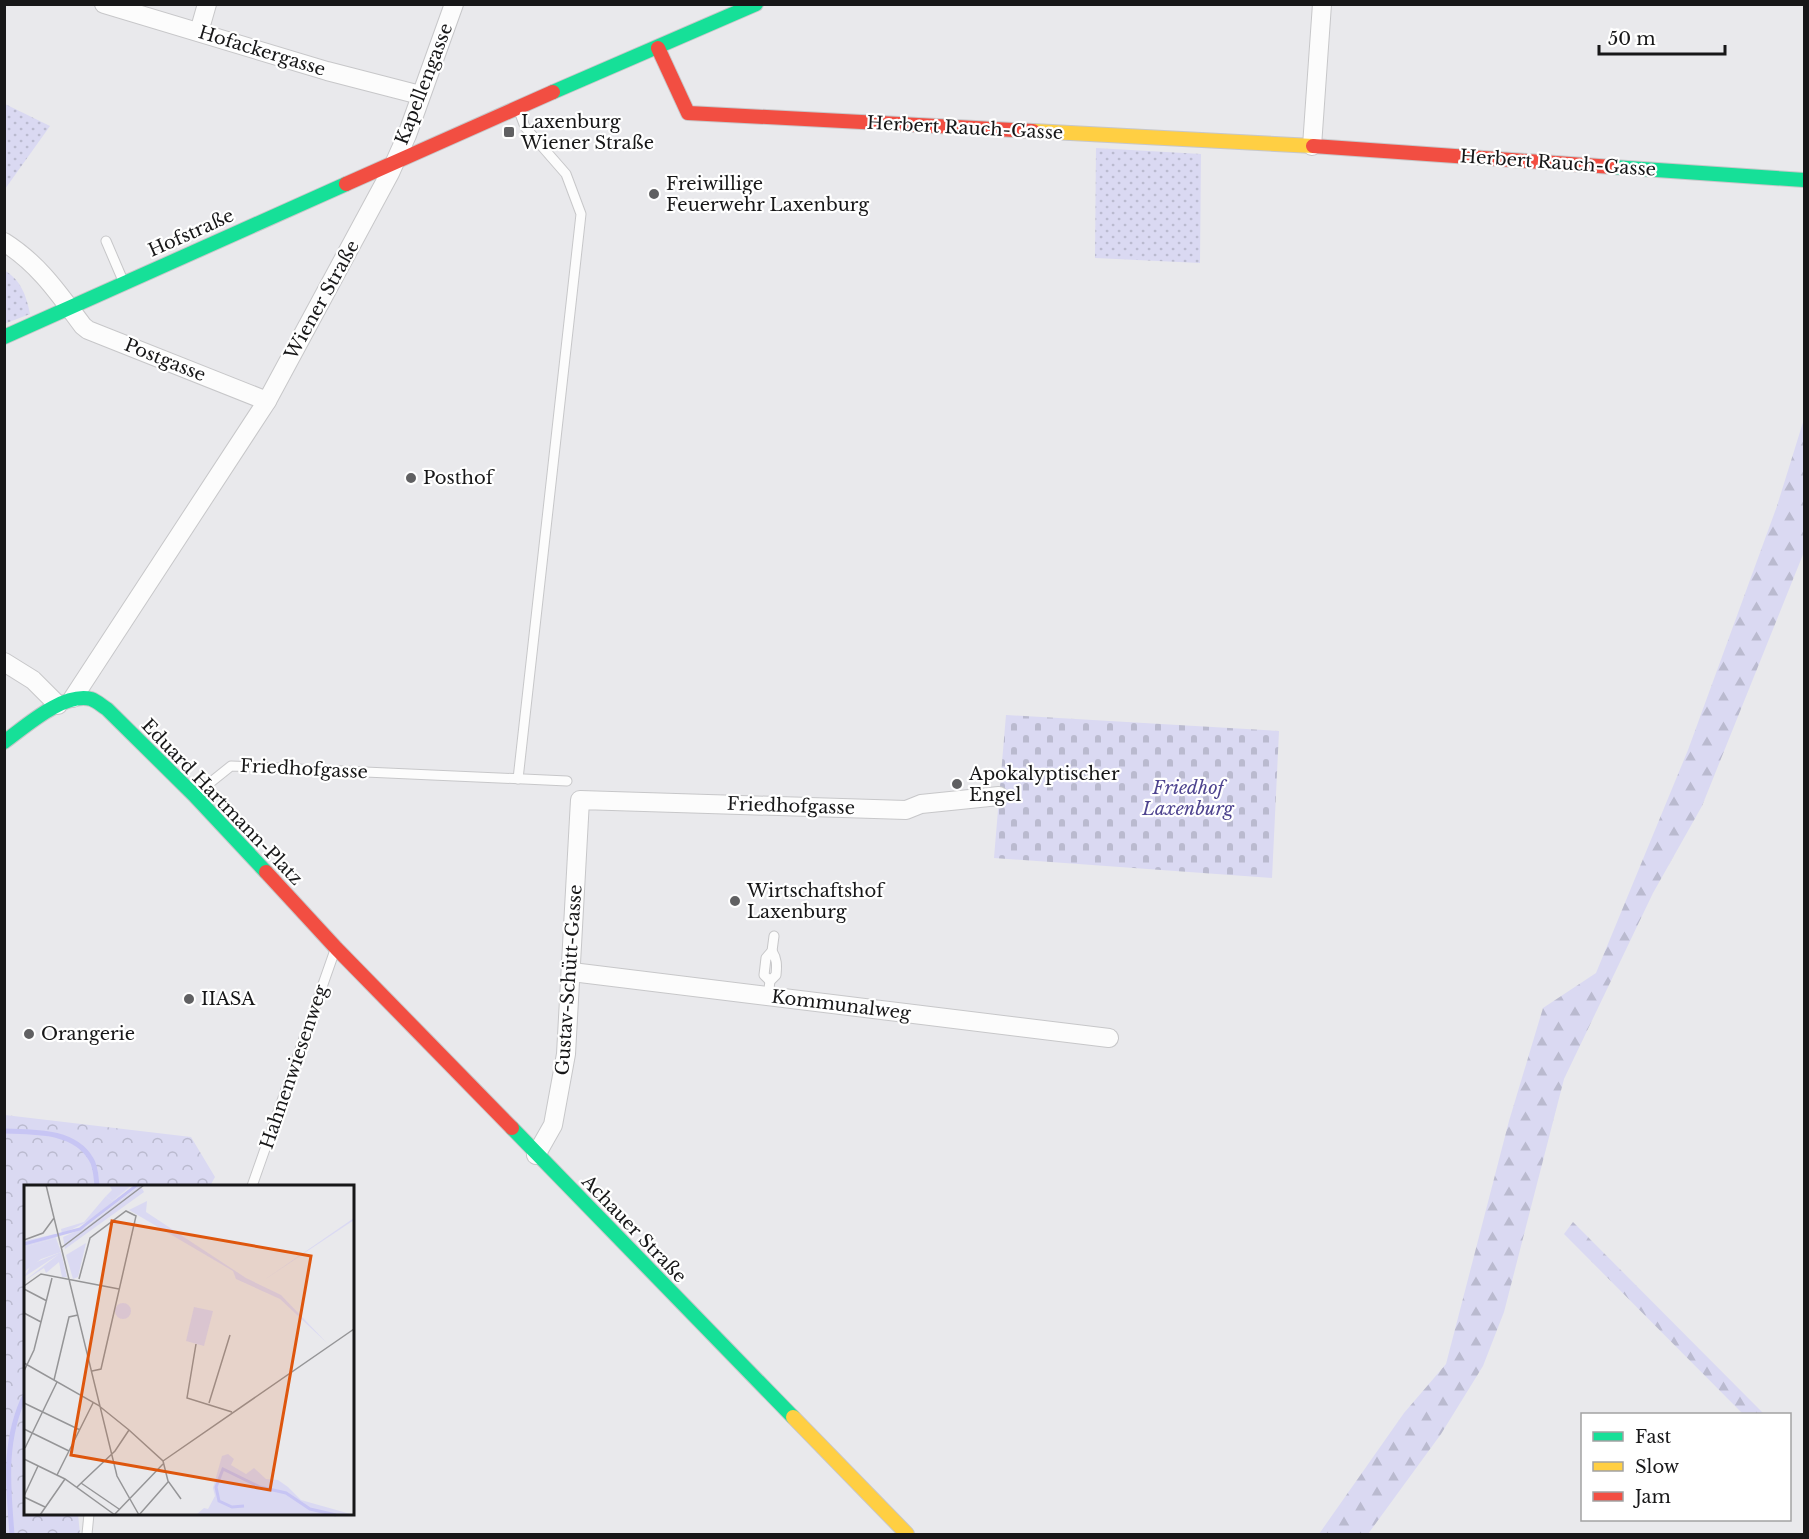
<svg xmlns="http://www.w3.org/2000/svg" width="1809" height="1539" font-family="'Libre Baskerville',serif">
<style>
.grass{fill:url(#grass-dots)}
.forest{fill:url(#forest-firs)}
.cemetery{fill:url(#cemetery-stones)}
.park{fill:url(#park-crowns)}
.lines{fill:none;stroke-linecap:round;stroke-linejoin:round}
.stream{stroke:#c7c5f4;stroke-width:5}
.lane-casing{stroke:#c7c7c9;stroke-width:11}
.street-casing{stroke:#c7c7c9;stroke-width:20}
.fast-casing{stroke:#c7c7c9;stroke-width:16}
.slow-casing{stroke:#c7c7c9;stroke-width:16}
.jam-casing{stroke:#c7c7c9;stroke-width:16}
.lane{stroke:#fcfcfc;stroke-width:9}
.street{stroke:#fcfcfc;stroke-width:18}
.fast{stroke:#16e098;stroke-width:14}
.slow{stroke:#ffcf43;stroke-width:14}
.jam{stroke:#f24e42;stroke-width:14}
.poi-dot{fill:#606062;stroke:#fff;stroke-width:2}
.labels{text-anchor:middle;stroke-width:4.5;stroke-linejoin:round;paint-order:stroke}
.street-label{font-size:18px;fill:#171718;stroke:#fff}
.poi-label{font-size:18px;fill:#171718;stroke:#fff;text-anchor:start}
.park-label{font-size:18px;font-style:italic;fill:#4e448f;stroke:#fff}
.inset-river{fill:none;stroke:#c7c5f4;stroke-width:3}
.inset-road{fill:none;stroke:#959597;stroke-width:1.5}
.view{fill:#de560d;fill-opacity:0.15;stroke:#de560d;stroke-width:3}
.inset-edge{fill:none;stroke:#171718;stroke-width:3}
</style>
<defs>
<pattern id="grass-dots" width="8" height="8" patternUnits="userSpaceOnUse" patternTransform="scale(1.5)"><rect width="8" height="8" fill="#dad9f2"/><path d="M2 2h.1M6 6h.1" fill="none" stroke="#babacf" stroke-width="1.8" stroke-linecap="round"/></pattern>
<pattern id="forest-firs" width="22" height="20" patternUnits="userSpaceOnUse" patternTransform="scale(1.5)"><rect width="22" height="20" fill="#dad9f2"/><path d="M5 1l3.5 6h-7zM16 11l3.5 6h-7z" fill="#babacf"/></pattern>
<pattern id="cemetery-stones" width="16" height="16" patternUnits="userSpaceOnUse" patternTransform="scale(1.5)"><rect width="16" height="16" fill="#dad9f2"/><path d="M2 7V4a2 2 0 0 1 4 0v3zM10 15v-3a2 2 0 0 1 4 0v3z" fill="#babacf"/></pattern>
<pattern id="park-crowns" width="20" height="18" patternUnits="userSpaceOnUse" patternTransform="scale(1.5)"><rect width="20" height="18" fill="#dad9f2"/><path d="M2 6a3 3 0 1 1 6 0M12 15a3 3 0 1 1 6 0" fill="none" stroke="#babacf"/></pattern>
</defs>
<rect width="100%" height="100%" fill="#e9e9ec"/>
<g class="grass">
<path d="M5,104L50,126L5,189Z"/>
<path d="M1096,148L1201,154L1200,263L1095,258Z"/>
<path d="M4,270C21,280 26,295 30,314L4,324Z"/>
</g>
<g class="forest">
<path d="M1804,419V552L1702,806L1653,893L1564,1079L1504,1312L1483,1366L1441,1434L1368,1534H1319L1404,1413L1446,1364L1509,1121L1543,1008L1596,973L1688,750L1777,506Z"/>
<path d="M1573,1222L1764,1414H1743L1564,1234Z"/>
</g>
<path class="cemetery" d="M1006,715L1279,731L1272,878L994,858Z"/>
<path class="park" d="M5,1115L191,1137L215,1177L210,1186H26V1514H78L80,1534H5Z"/>
<g class="lines">
<g class="stream">
<path d="M4,1131C34,1132 74,1130 91,1159C96,1166 96,1178 97,1186"/>
<path d="M12,1534C8,1485 3,1439 26,1393"/>
</g>
<defs>
<g id="lane">
<path d="M518,108L525,127L566,174L581,214L518,779"/>
<path d="M106,241L124,283"/>
<path d="M196,794L231,766L567,781"/>
<path d="M770,981L764,975L766,958L772,951L774,936"/>
<path d="M768,996L770,981L776,975C777,965 777,959 772,951"/>
<path d="M252,1186L335,950"/>
<path d="M87,1534L89,1514"/>
</g>
<g id="street">
<path d="M104,4L327,71L420,95"/>
<path d="M199,32L207,4"/>
<path d="M1312,146L1322,4"/>
<path d="M4,242C39,264 59,294 83,326L88,330L267,401"/>
<path d="M4,662L33,680L58,705"/>
<path d="M73,698L267,401L390,173L407,135L454,4"/>
<path d="M572,972L1109,1038"/>
<path d="M536,1155L553,1125L566,1054L580,800L906,810L921,804L999,796"/>
</g>
<g id="fast">
<path d="M553,92L756,4"/>
<path d="M1613,167L1804,180"/>
<path d="M4,337L346,184"/>
<path d="M4,742C25,727 63,692 91,699C97,701 102,706 107,709L194,795L266,872"/>
<path d="M512,1128L793,1417"/>
</g>
<g id="slow">
<path d="M1033,131L1313,146"/>
<path d="M793,1417L907,1534"/>
</g>
<g id="jam">
<path d="M658,48L688,113L1033,131"/>
<path d="M1313,146L1613,167"/>
<path d="M346,184L553,92"/>
<path d="M266,872L336,948L512,1128"/>
</g>
</defs>
<use href="#lane" class="lane-casing"/>
<use href="#street" class="street-casing"/>
<use href="#fast" class="fast-casing"/>
<use href="#slow" class="slow-casing"/>
<use href="#jam" class="jam-casing"/>
<use href="#lane" class="lane"/>
<use href="#street" class="street"/>
<use href="#fast" class="fast"/>
<use href="#slow" class="slow"/>
<use href="#jam" class="jam"/>
</g>
<g class="poi-dot">
<rect x="503" y="126" width="12" height="12" rx="3"/>
<circle cx="654" cy="194" r="6"/>
<circle cx="411" cy="478" r="6"/>
<circle cx="957" cy="784" r="6"/>
<circle cx="735" cy="901" r="6"/>
<circle cx="189" cy="999" r="6"/>
<circle cx="29" cy="1034" r="6"/>
</g>
<g class="labels">
<g class="street-label">
<text transform="translate(262 51) rotate(17)" y="6">Hofackergasse</text>
<text transform="translate(424 84) rotate(-69)" y="6">Kapellengasse</text>
<text transform="translate(965 128) rotate(3)" y="6">Herbert Rauch-Gasse</text>
<text transform="translate(1558 163) rotate(4)" y="6">Herbert Rauch-Gasse</text>
<text transform="translate(191 233) rotate(-24)" y="6">Hofstraße</text>
<text transform="translate(322 300) rotate(-61)" y="6">Wiener Straße</text>
<text transform="translate(165 360) rotate(22)" y="6">Postgasse</text>
<text transform="translate(304 769) rotate(3)" y="6">Friedhofgasse</text>
<text transform="translate(222 802) rotate(46)" y="6">Eduard Hartmann-Platz</text>
<text transform="translate(791 806) rotate(2)" y="6">Friedhofgasse</text>
<text transform="translate(569 980) rotate(-86)" y="6">Gustav-Schütt-Gasse</text>
<text transform="translate(841 1005) rotate(7)" y="6">Kommunalweg</text>
<text transform="translate(294 1067) rotate(-71)" y="6">Hahnenwiesenweg</text>
<text transform="translate(634 1229) rotate(46)" y="6">Achauer Straße</text>
</g>
<g class="poi-label">
<text x="521" y="128">Laxenburg<tspan x="521" dy="21">Wiener Straße</tspan></text>
<text x="666" y="190">Freiwillige<tspan x="666" dy="21">Feuerwehr Laxenburg</tspan></text>
<text x="423" y="484">Posthof</text>
<text x="969" y="780">Apokalyptischer<tspan x="969" dy="21">Engel</tspan></text>
<text x="747" y="897">Wirtschaftshof<tspan x="747" dy="21">Laxenburg</tspan></text>
<text x="201" y="1005">IIASA</text>
<text x="41" y="1040">Orangerie</text>
</g>
<g class="park-label">
<text x="1188" y="794">Friedhof<tspan x="1188" dy="21">Laxenburg</tspan></text>
</g>
</g>
<g transform="translate(24 1185)">
<rect width="330" height="330" fill="#e9e9ec"/>
<path d="M108,0L67,35L38,49L37,44L60,37L82,11L88,16ZM116,0L120,7L41,64L39,52L62,42ZM31,49L32,53L0,62V56ZM37,67L43,92H38L35,77L22,88L20,83L0,96L35,69L0,92L8,79ZM91 126a8 8 0 1 1 16 0a8 8 0 1 1-16 0Z" fill="#dad9f2"/>
<path d="M85,0H108L88,16L82,11L88,5ZM123,16L122,27L222,93L257,110L303,158L256,114L212,94L209,86L105,25ZM330,33V35L240,95Z" fill="#dad9f2"/>
<path d="M170,122L189,126L180,161L162,156Z" fill="#dad9f2"/>
<path d="M32,53L37,67L17,74L0,87V62ZM62,58L54,92L49,94L42,70ZM204,269L210,274L207,280L222,289L230,283L242,294L254,295L264,302L277,315L330,330H172L180,323L184,324L191,311L189,303L198,271Z" fill="#dad9f2"/>
<path class="inset-river" d="M0,59L56,44L113,0M220,321L208,322L195,316L192,302L199,284L236,302L262,308L286,324L312,330"/>
<path class="inset-road" d="M22,0L93,291L115,330M0,55L19,48L30,33M37,63L120,0M55,94L66,53L102,26L112,31L77,184L68,186M0,101L17,89L95,104M0,104L23,116M0,128L17,137M172,159L163,213L208,227M0,178L74,220L105,245L139,276L144,296L157,314M0,186L10,165L28,93M30,195L45,132L54,130M0,218L56,245M185,218L206,150M0,244L45,266M1,263L33,197M0,274L41,294L91,330M139,276L330,144M33,290L69,218M57,298L95,324M53,302L91,266L105,245M0,311L14,281M0,312L21,322M16,330L41,294M90,330L139,279M115,330L144,297"/>
<path class="view" d="M88,36L287,71L246,305L47,270Z"/>
<rect width="330" height="330" class="inset-edge"/>
</g>
<rect width="1809" height="1539" fill="none" stroke="#171718" stroke-width="12"/>
<rect x="1581" y="1413" width="210" height="108" fill="#ffffff" stroke="#a2a2a3" stroke-width="1.5"/>
<rect x="1593" y="1432" width="30" height="9" fill="#16e098" stroke="#a2a2a3" stroke-width="1.5"/>
<text x="1635" y="1443" font-size="18" fill="#171718">Fast</text>
<rect x="1593" y="1462" width="30" height="9" fill="#ffcf43" stroke="#a2a2a3" stroke-width="1.5"/>
<text x="1635" y="1473" font-size="18" fill="#171718">Slow</text>
<rect x="1593" y="1492" width="30" height="9" fill="#f24e42" stroke="#a2a2a3" stroke-width="1.5"/>
<text x="1635" y="1503" font-size="18" fill="#171718">Jam</text>
<path d="M1599 45v9h126v-9" fill="none" stroke="#171718" stroke-width="3"/>
<text x="1608" y="45" font-size="18" fill="#171718" stroke="#ffffff" stroke-width="4.5" paint-order="stroke">50 m</text>
</svg>
